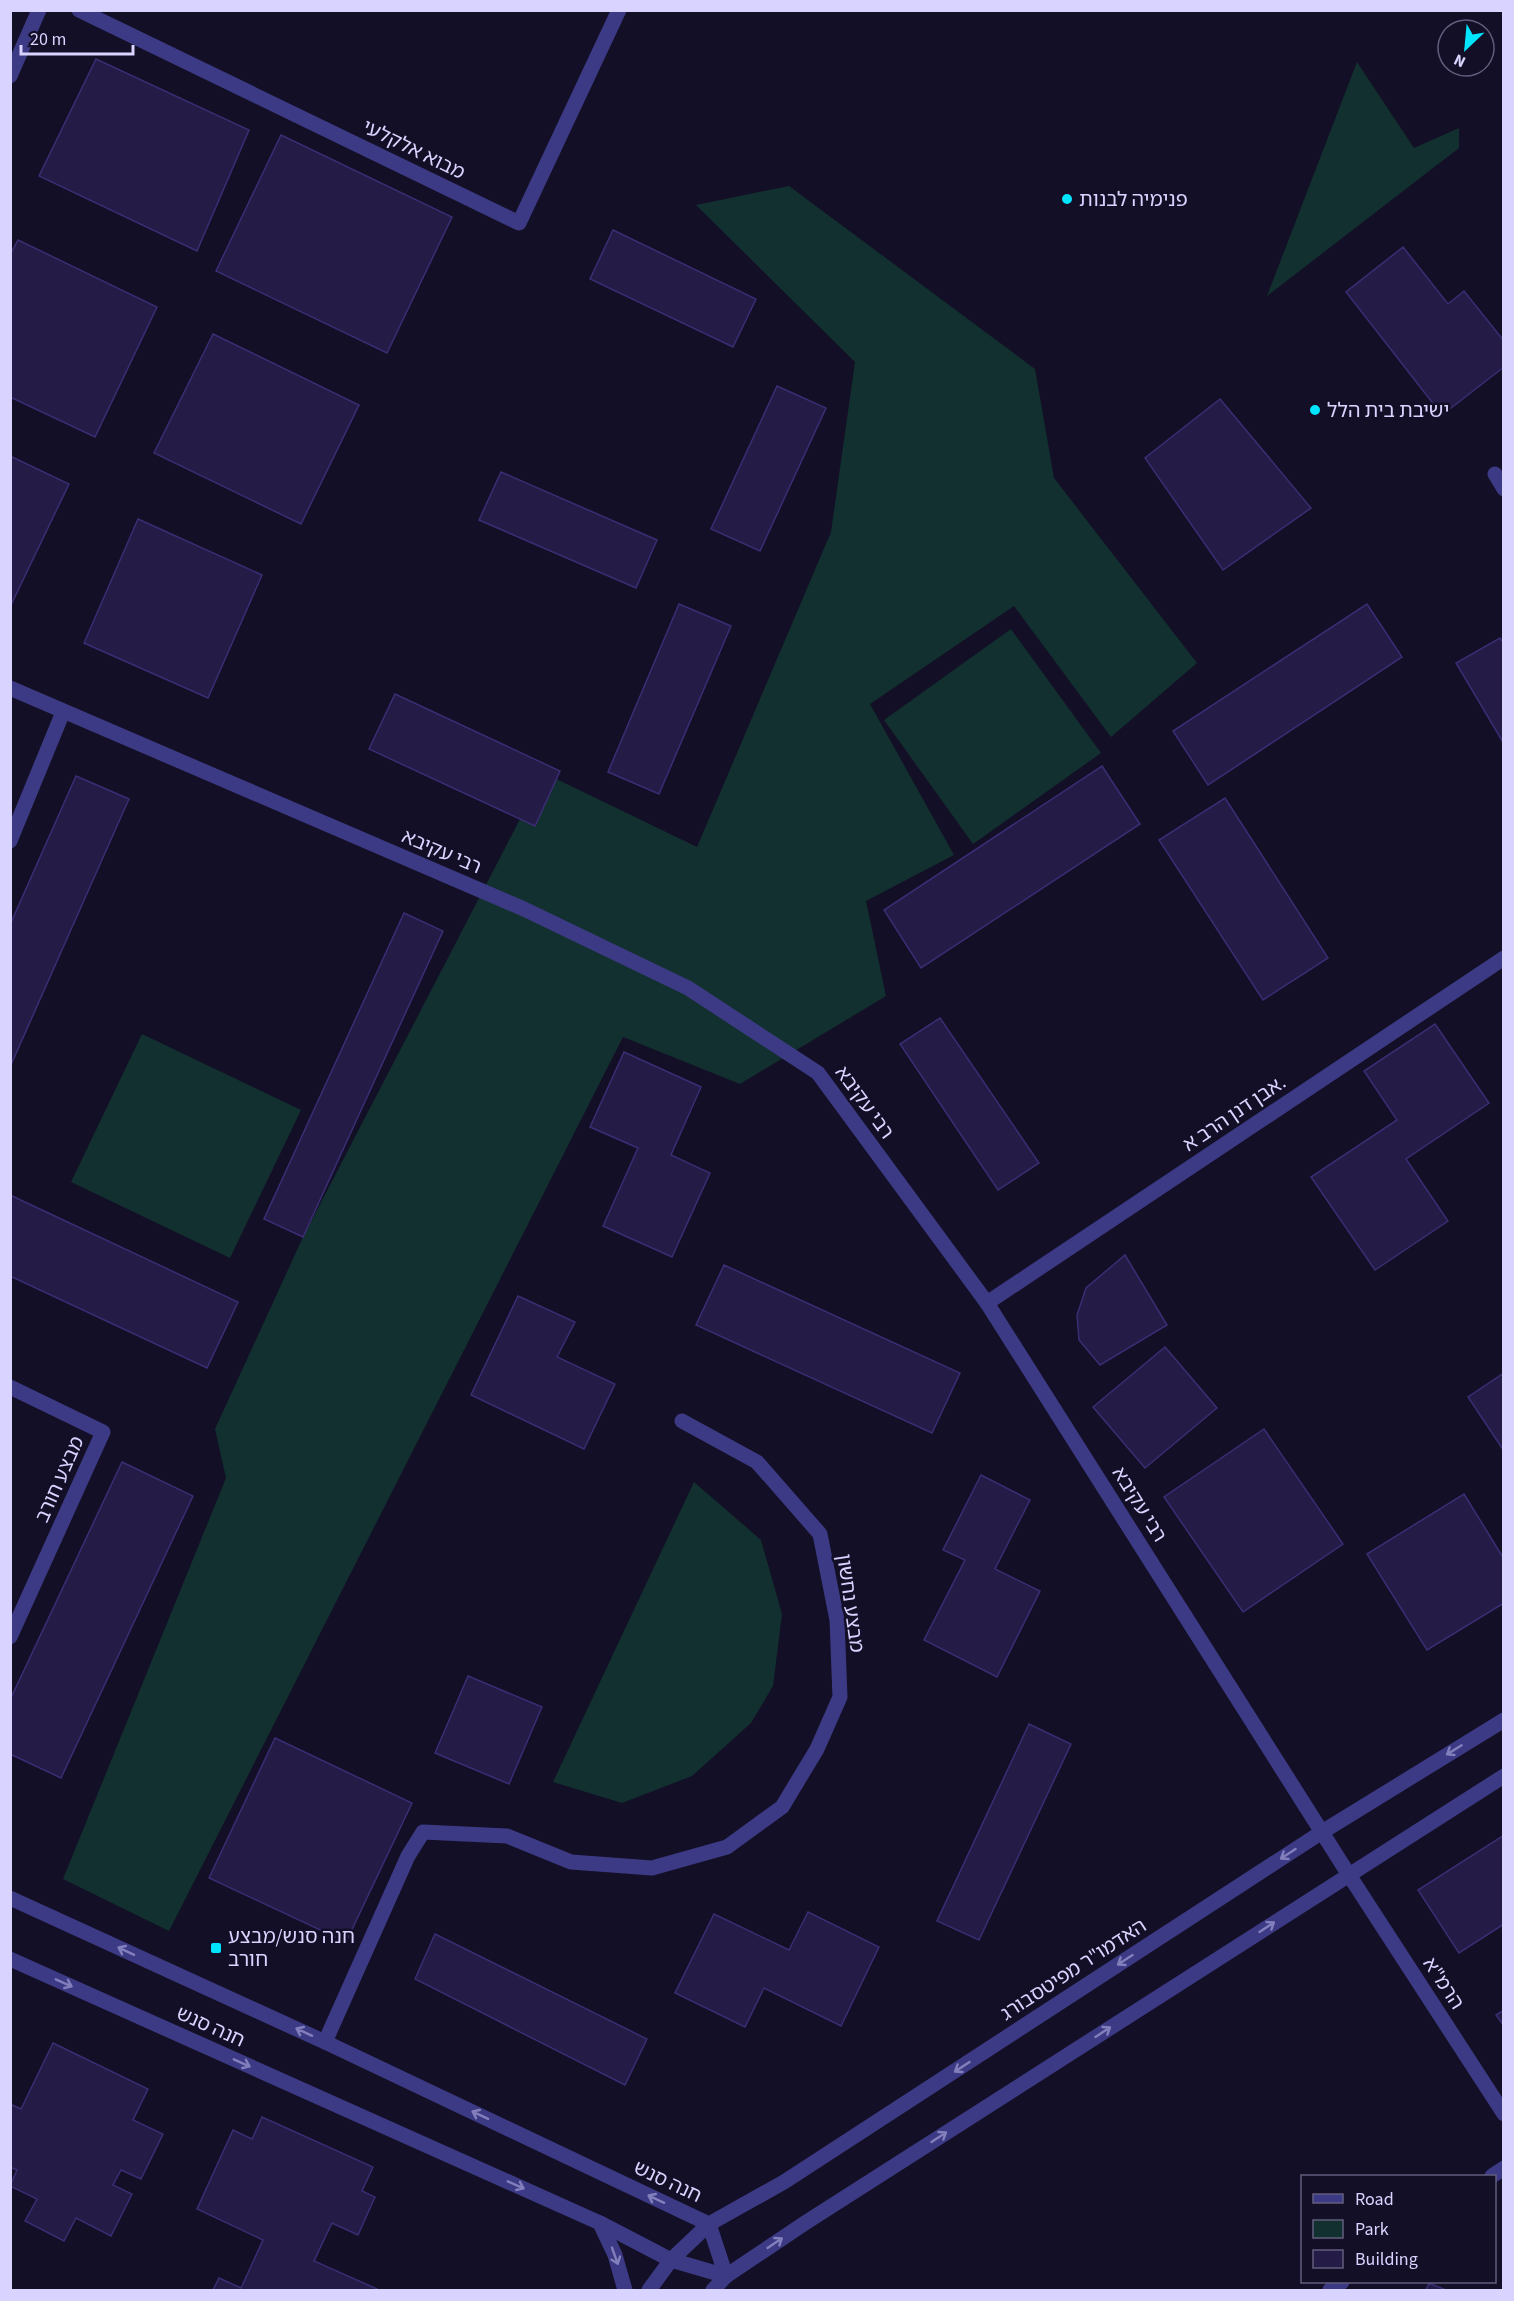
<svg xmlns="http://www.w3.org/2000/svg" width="1514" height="2301" font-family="'Source Sans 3','Noto Sans Hebrew',sans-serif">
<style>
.green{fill:#12302f}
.building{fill:#241b47;stroke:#3b2d73;stroke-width:1.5}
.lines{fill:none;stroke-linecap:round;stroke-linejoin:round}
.minor{stroke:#3d3a85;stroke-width:15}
.oneway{stroke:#837fbc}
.poi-dot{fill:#00e5ff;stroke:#130f26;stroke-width:2}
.labels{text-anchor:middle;stroke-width:5;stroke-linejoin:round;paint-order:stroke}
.street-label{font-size:20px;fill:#d9d4ff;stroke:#130f26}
.poi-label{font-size:20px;fill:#d9d4ff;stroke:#130f26;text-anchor:start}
</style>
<rect width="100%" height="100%" fill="#130f26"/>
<g class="green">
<path d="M1357,62L1414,148L1459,128V148L1267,296Z"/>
<path d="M789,186L1035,369L1054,478L1197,663L1111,737L1014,606L870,704L954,855L866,901L886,996L740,1084L623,1037L169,1931L63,1879L226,1478L215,1429L303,1237L544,773L697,847L831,532L855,362L696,205Z"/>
<path d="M1011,629L1101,753L973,844L884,720Z"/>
<path d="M142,1034L301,1110L230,1258L71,1182Z"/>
<path d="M694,1482L761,1540L782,1614L773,1686L751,1723L692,1776L622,1803L553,1782Z"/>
</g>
<g class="building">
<path d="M96,59L249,130L197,251L39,176Z"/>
<path d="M281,135L452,217L387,353L216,271Z"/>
<path d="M613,230L756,299L733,347L590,279Z"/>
<path d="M18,240L157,307L95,437L10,397V255Z"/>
<path d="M1403,247L1448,304L1464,291L1504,341V367L1442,415L1346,292Z"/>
<path d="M213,334L359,405L301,524L154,453Z"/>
<path d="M777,386L826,408L760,551L711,529Z"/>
<path d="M1220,399L1311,508L1223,570L1145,458Z"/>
<path d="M10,456L69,484L11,605H10Z"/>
<path d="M501,472L657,540L636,588L479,520Z"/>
<path d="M138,519L262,575L208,698L84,643Z"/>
<path d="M679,604L731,626L659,794L608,772Z"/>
<path d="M1367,604L1402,657L1208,785L1173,731Z"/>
<path d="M1500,638L1504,644V744L1456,663Z"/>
<path d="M395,694L560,771L535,826L369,749Z"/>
<path d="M1102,766L1140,824L921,968L884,910Z"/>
<path d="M76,776L129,799L10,1067V925Z"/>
<path d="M1225,798L1328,958L1263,1000L1159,840Z"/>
<path d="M404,913L443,931L303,1237L264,1219Z"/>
<path d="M940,1018L1039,1163L998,1190L900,1044Z"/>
<path d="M1435,1024L1489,1103L1406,1159L1448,1221L1375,1270L1311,1177L1397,1120L1364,1071Z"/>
<path d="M624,1052L701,1087L671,1155L710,1173L672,1257L603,1226L638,1148L590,1127Z"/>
<path d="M10,1195L238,1302L207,1368L10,1276Z"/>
<path d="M1125,1255L1167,1325L1100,1365L1079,1340L1077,1315L1086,1288Z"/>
<path d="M724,1265L960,1373L932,1433L696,1325Z"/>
<path d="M518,1296L575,1322L557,1357L615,1384L584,1449L471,1395Z"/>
<path d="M1165,1347L1217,1408L1145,1468L1093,1407Z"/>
<path d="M1504,1373V1451L1468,1397Z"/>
<path d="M1264,1429L1343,1544L1243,1612L1164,1497Z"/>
<path d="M122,1462L193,1496L61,1778L10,1754V1700Z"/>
<path d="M981,1475L1030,1500L995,1569L1040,1591L997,1677L924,1640L965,1560L943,1550Z"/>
<path d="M1464,1494L1504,1559V1603L1427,1650L1367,1554Z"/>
<path d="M468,1676L542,1707L509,1784L435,1753Z"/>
<path d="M1029,1724L1071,1744L979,1940L937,1921Z"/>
<path d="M275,1738L412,1803L346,1942L209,1878Z"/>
<path d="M1504,1835V1924L1459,1953L1418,1890Z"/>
<path d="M808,1912L879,1947L841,2026L764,1988L745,2027L675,1993L714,1914L789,1950Z"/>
<path d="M435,1934L647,2039L625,2085L415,1979Z"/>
<path d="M1504,2010V2026L1496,2015Z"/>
<path d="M53,2043L148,2089L133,2120L163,2134L141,2179L121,2170L113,2185L132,2194L111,2236L76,2218L64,2241L25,2221L37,2199L10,2186L17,2170L10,2167V2104L21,2109Z"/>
<path d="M262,2117L373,2167L362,2191L375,2197L358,2235L332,2223L314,2261L377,2289L376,2290H213L219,2278L241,2288L263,2240L197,2209L233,2130L252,2139Z"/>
<path d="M1429,2283L1446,2290H1426Z"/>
</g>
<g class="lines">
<g class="minor">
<path d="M79,10L519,223L619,10"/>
<path d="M10,76L39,10"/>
<path d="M1495,474L1504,489"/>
<path d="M10,688L524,909L688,988L818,1073L987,1303L1349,1875L1504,2114"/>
<path d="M10,841L63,712"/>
<path d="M987,1303L1504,958"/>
<path d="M10,1387L103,1432L10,1637"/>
<path d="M10,1898L325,2042L709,2224L726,2276"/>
<path d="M10,1959L600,2223L671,2260L726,2276"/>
<path d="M325,2042L408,1856L423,1832L507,1836L571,1862L652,1868L727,1847L782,1807L817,1749L840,1697L837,1620L820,1534L757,1462L682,1421"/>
<path d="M1492,2176L1504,2168"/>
<path d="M600,2223L615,2255L625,2290"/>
<path d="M649,2290L671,2260L709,2224L784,2182L1322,1832L1504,1720"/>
<path d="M713,2290L726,2276L805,2223L1504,1776"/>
<path d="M1330,2290L1342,2282"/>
</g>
</g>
<defs><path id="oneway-shaft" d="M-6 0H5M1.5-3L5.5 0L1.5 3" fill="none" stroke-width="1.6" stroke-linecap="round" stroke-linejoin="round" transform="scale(1.5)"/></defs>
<g class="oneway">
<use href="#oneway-shaft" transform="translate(1454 1750) rotate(148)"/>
<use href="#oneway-shaft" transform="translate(1288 1854) rotate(147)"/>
<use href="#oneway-shaft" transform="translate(1267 1927) rotate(-33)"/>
<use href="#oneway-shaft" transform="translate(126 1951) rotate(-155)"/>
<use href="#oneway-shaft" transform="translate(1125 1960) rotate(147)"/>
<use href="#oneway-shaft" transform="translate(64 1983) rotate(24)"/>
<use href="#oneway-shaft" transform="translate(304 2032) rotate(-155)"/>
<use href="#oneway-shaft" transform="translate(1103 2032) rotate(-33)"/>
<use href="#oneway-shaft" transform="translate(242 2063) rotate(24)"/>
<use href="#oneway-shaft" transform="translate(962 2067) rotate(147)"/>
<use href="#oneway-shaft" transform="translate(480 2115) rotate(-155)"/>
<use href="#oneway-shaft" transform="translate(939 2137) rotate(-33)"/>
<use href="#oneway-shaft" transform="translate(516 2185) rotate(24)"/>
<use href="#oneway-shaft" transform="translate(656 2199) rotate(-155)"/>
<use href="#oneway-shaft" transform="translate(775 2243) rotate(-34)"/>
<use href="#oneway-shaft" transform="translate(615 2256) rotate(70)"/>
</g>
<g class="poi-dot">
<circle cx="1067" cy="199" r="6"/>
<circle cx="1315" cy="410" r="6"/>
<rect x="210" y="1942" width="12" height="12" rx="3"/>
</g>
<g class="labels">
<g class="street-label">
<text transform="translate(414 149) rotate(26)" y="7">מבוא אלקלעי</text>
<text transform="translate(442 851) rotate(23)" y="7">רבי עקיבא</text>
<text transform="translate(865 1102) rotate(54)" y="7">רבי עקיבא</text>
<text transform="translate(1234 1113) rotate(-34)" y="7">אבן דנן הרב א.</text>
<text transform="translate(59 1479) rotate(-66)" y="7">מבצע חורב</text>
<text transform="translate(1140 1504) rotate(58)" y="7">רבי עקיבא</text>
<text transform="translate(851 1603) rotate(82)" y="7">מבצע נחשון</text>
<text transform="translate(1073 1969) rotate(-33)" y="7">האדמו"ר מפיטסבורג</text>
<text transform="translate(1444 1983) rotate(57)" y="7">הרמ"א</text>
<text transform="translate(211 2026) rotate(24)" y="7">חנה סנש</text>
<text transform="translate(668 2181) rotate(25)" y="7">חנה סנש</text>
</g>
<g class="poi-label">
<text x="1079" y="206">פנימיה לבנות</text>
<text x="1327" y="417">ישיבת בית הלל</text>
<text x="228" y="1943">חנה סנש/מבצע<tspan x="228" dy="23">חורב</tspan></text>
</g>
</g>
<rect width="1514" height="2301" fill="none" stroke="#d9d4ff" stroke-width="24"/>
<rect x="1301" y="2175" width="195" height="108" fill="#130f26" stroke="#625e7d" stroke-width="1.5"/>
<rect x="1313" y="2194" width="30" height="9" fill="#3d3a85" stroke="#625e7d" stroke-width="1.5"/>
<text x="1355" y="2205" font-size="18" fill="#d9d4ff">Road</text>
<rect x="1313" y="2220" width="30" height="18" fill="#12302f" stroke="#625e7d" stroke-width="1.5"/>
<text x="1355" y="2235" font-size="18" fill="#d9d4ff">Park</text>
<rect x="1313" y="2250" width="30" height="18" fill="#241b47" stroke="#625e7d" stroke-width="1.5"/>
<text x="1355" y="2265" font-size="18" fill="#d9d4ff">Building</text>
<g transform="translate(1466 48) rotate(206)"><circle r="28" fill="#130f26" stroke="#625e7d" stroke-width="1.5"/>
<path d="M0-4.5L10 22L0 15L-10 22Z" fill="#00e5ff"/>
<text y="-9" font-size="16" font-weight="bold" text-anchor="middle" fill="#d9d4ff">N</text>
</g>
<path d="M21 45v9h112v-9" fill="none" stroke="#d9d4ff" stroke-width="3"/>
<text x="30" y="45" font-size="18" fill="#d9d4ff" stroke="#130f26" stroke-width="4.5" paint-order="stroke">20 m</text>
</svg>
